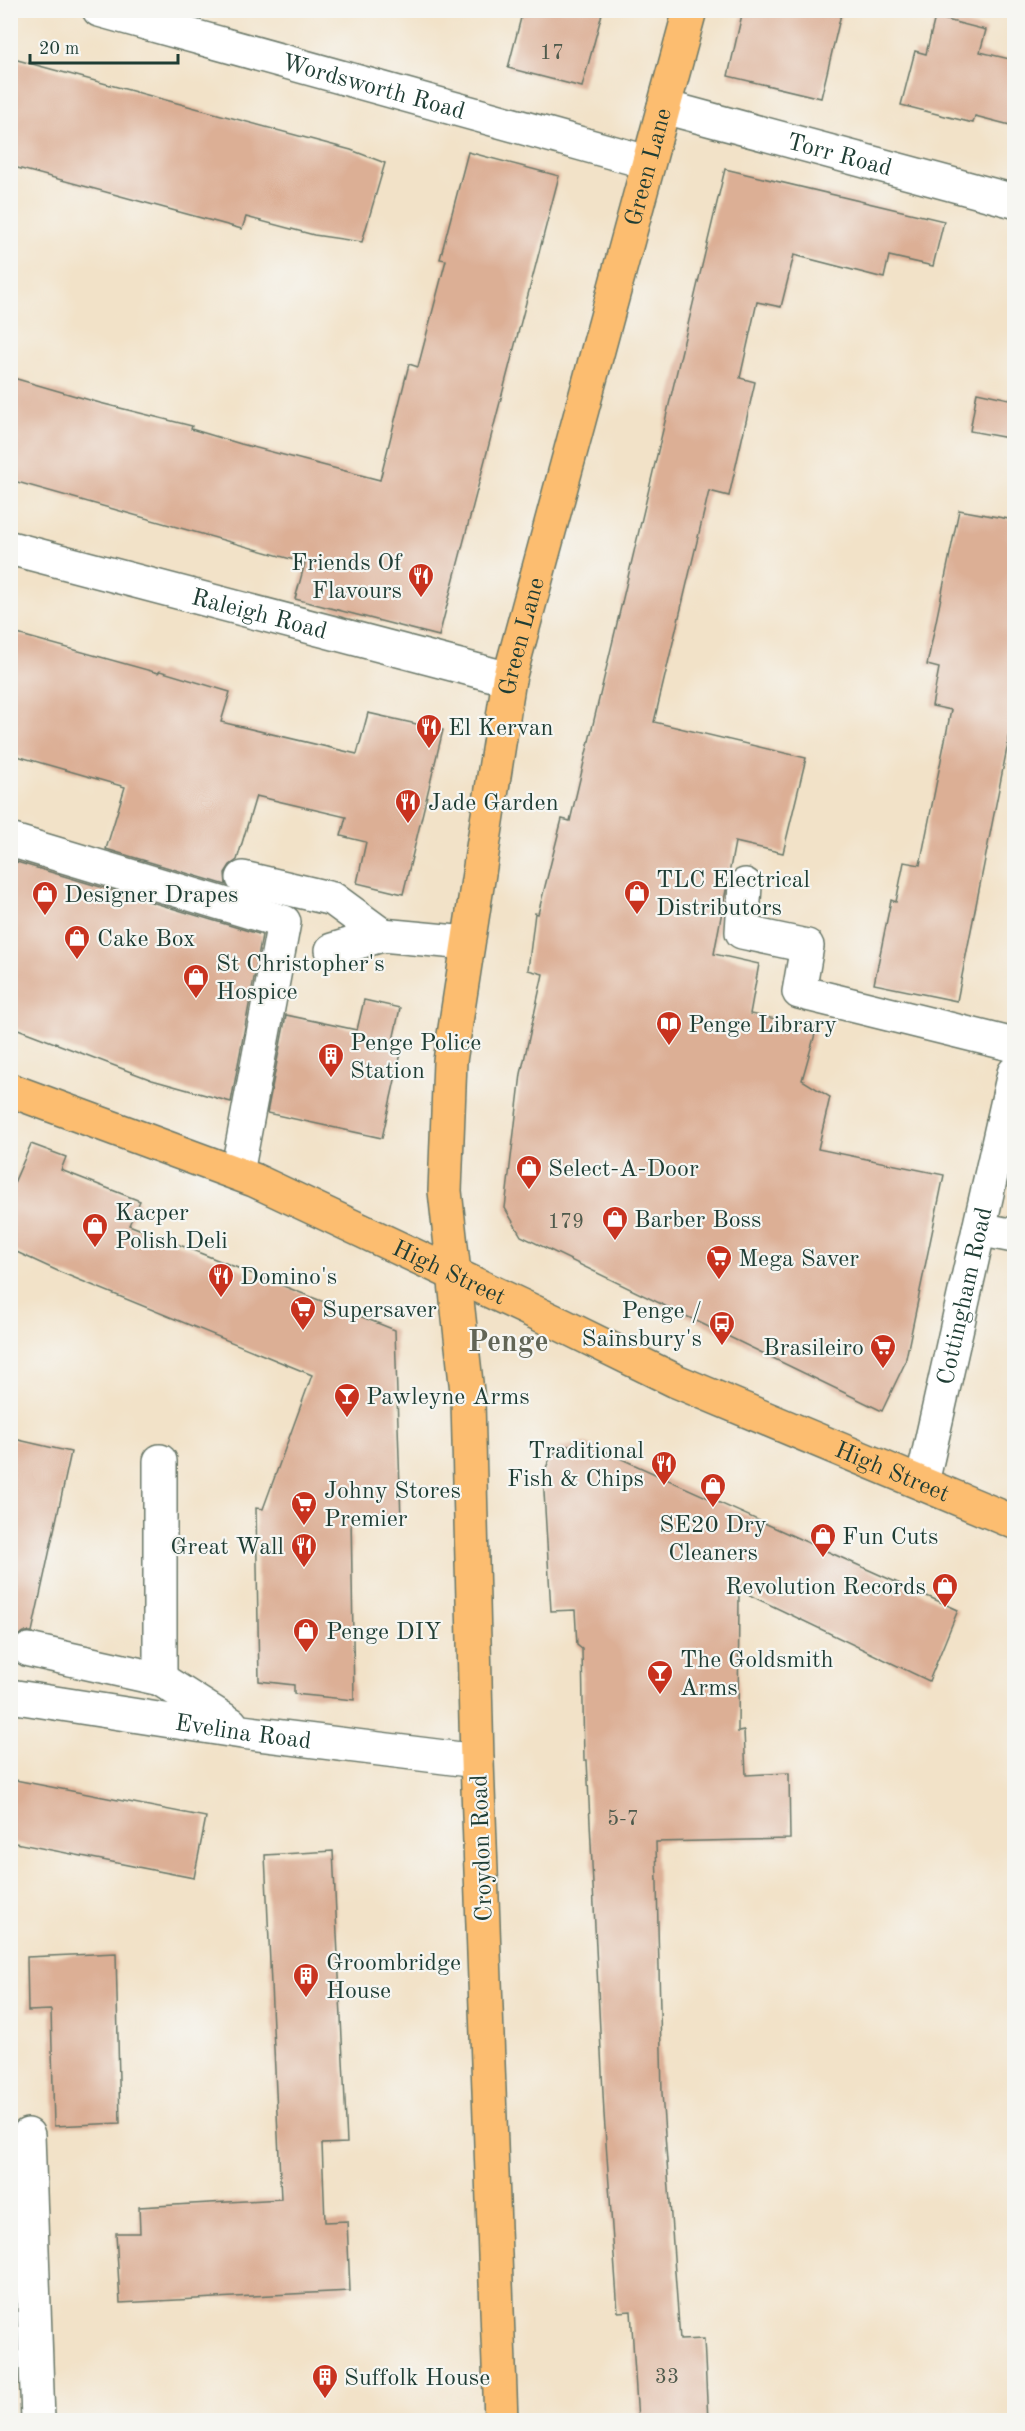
<svg xmlns="http://www.w3.org/2000/svg" width="1025" height="2431" font-family="'Old Standard TT',serif">
<style>
.building{fill:#dcaf95}
.lines{fill:none;stroke-linecap:round;stroke-linejoin:round}
.minor-casing{stroke:#697768;stroke-width:36}
.major-casing{stroke:#697768;stroke-width:36}
.minor{stroke:#fff;stroke-width:33}
.major{stroke:#fcbd6f;stroke-width:33}
.labels{text-anchor:middle;stroke-width:4.5;stroke-linejoin:round;paint-order:stroke}
.number-label{font-size:21px;fill:#4e5a4c}
.street-label{font-size:24px;fill:#1f3d34;stroke:#f6f6f2}
.poi-label{font-size:24px;fill:#1f3d34;stroke:#f6f6f2;text-anchor:start}
.district-label{font-size:30px;font-weight:bold;fill:#616556;stroke:#f6f6f2}
</style>
<rect width="100%" height="100%" fill="#f6f6f2"/>
<filter id="ink" filterUnits="userSpaceOnUse"><feTurbulence type="fractalNoise" baseFrequency=".0167" numOctaves="2"/><feDisplacementMap in="SourceGraphic" scale="12" xChannelSelector="R" yChannelSelector="G"/><feConvolveMatrix kernelMatrix="1 2 1 2 8 2 1 2 1" color-interpolation-filters="sRGB"/></filter>
<filter id="wash" filterUnits="userSpaceOnUse"><feTurbulence type="fractalNoise" baseFrequency=".008" numOctaves="4" result="noise"/><feDisplacementMap in="SourceGraphic" scale="24" xChannelSelector="R" yChannelSelector="G"/><feGaussianBlur stdDeviation="1.35" result="paint"/><feColorMatrix in="noise" values="0 0 0 0 0 0 0 0 0 0 0 0 0 0 0 0 0 1.4 0 .05"/><feComposite in="paint" operator="in"/></filter>
<g filter="url(#wash)">
<rect width="100%" height="100%" fill="#f2e2c8"/>
<g id="blocks">
<g class="building">
<path d="M523,10H603L582,87L508,68Z"/>
<path d="M743,10H842L821,98L728,76Z"/>
<path d="M935,17L986,30L980,52L1014,60V126L975,116L973,123L901,105L915,51L926,54Z"/>
<path d="M10,58L351,150L385,163L362,242L314,235L246,217L242,229L10,166Z"/>
<path d="M468,152L559,176L439,636L295,599L305,563L10,480V377L100,403L192,426L191,429L241,444L380,480L409,364L418,367L446,260L440,259Z"/>
<path d="M725,169L944,221L933,266L889,256L884,278L794,255L781,307L757,302L740,378L755,382L729,496L709,491L654,722L806,758L783,853L735,842L714,954L759,964L750,1014L817,1027L802,1080L830,1097L818,1149L944,1175L905,1363L882,1411L521,1236L505,1208L521,1074L543,974L528,970L535,913L538,914L562,819L570,821Z"/>
<path d="M977,392L1014,400V439L970,431Z"/>
<path d="M959,510L1014,520V713L957,1001L874,984L891,900L896,902L904,862L920,865L951,710L932,706L939,668L927,665Z"/>
<path d="M10,632L158,673L160,671L230,692L221,722L357,754L368,713L443,730L403,894L357,883L366,842L341,836L346,817L256,796L237,860L230,865L225,873L226,885L106,849L125,787L10,754Z"/>
<path d="M10,860L262,935L231,1102L152,1080L10,1026Z"/>
<path d="M364,1000L400,1008L391,1050L401,1053L382,1138L267,1113L286,1015L357,1030Z"/>
<path d="M31,1144L66,1157L61,1170L140,1201L129,1225L395,1330L401,1521L351,1516L354,1700L294,1694V1685L259,1681L256,1508L263,1509L312,1375L60,1272L10,1249V1192Z"/>
<path d="M10,1438L71,1452L32,1632H24L16,1637L11,1650Z"/>
<path d="M586,1443L958,1610L929,1681L739,1590L738,1732L744,1731L746,1775L789,1773L790,1839L656,1842L662,2093L680,2340L704,2339L708,2421H638L631,2311L618,2312L604,2114L587,1760H584L582,1649L577,1645L575,1610L551,1611L543,1475L551,1456L561,1447Z"/>
<path d="M10,1779L206,1817L194,1878L10,1842Z"/>
<path d="M333,1851L347,2143L322,2144L325,2222L347,2221L350,2291L120,2303L116,2233H140L139,2207L281,2199L265,1855Z"/>
<path d="M116,1953L120,2123L54,2126L51,2010L28,2011L27,1957Z"/>
</g>
</g>
</g>
<g filter="url(#ink)">
<use href="#blocks" fill-opacity="0" stroke="#697768" stroke-width="1.5"/>
<g class="lines">
<defs>
<g id="minor">
<path id="s1" d="M99,10L647,162"/>
<path id="s2" d="M664,107L1014,201"/>
<path id="s3" d="M10,548L509,679"/>
<path d="M10,840L284,922L237,1173"/>
<path d="M243,878L333,899L382,935L467,943"/>
<path d="M745,885L742,932L807,946L799,992L1014,1045"/>
<path d="M332,950L382,935"/>
<path d="M979,1229L1014,1236"/>
<path id="s4" d="M922,1483L1014,1073"/>
<path d="M29,1650L160,1679L231,1724"/>
<path d="M160,1679V1461"/>
<path id="s5" d="M10,1696L242,1732L477,1761"/>
<path d="M28,2135L38,2420"/>
</g>
<g id="major">
<path id="s6" d="M10,1090L254,1180L562,1325L676,1381L1014,1522"/>
<path id="s7" d="M501,2420L477,1761L468,1401L445,1191L450,1061L509,679L690,10"/>
</g>
</defs>
<use href="#minor" class="minor-casing"/>
<use href="#major" class="major-casing"/>
<use href="#minor" class="minor"/>
<use href="#major" class="major"/>
</g>
</g>
<defs>
<symbol id="restaurant-pin" viewBox="-11 -11 22 30"><path d="M0 17L-7.5 6A9.5 9.5 0 1 1 7.5 6Z" fill="#c8321e" stroke="#f6f6f2"/><path d="M-5-6h1v4h1v-4h1v4h1v-4h1v5L-1.5 .5V6h-2V.5L-5-1ZM5-6V6H3V1.5H1.5Q1.5-4 5-6Z" fill="#fff"/></symbol>
<symbol id="shop-pin" viewBox="-11 -11 22 30"><path d="M0 17L-7.5 6A9.5 9.5 0 1 1 7.5 6Z" fill="#c8321e" stroke="#f6f6f2"/><path d="M-5-2.5h2.3a2.7 3.5 0 0 1 5.4 0H5L5.5 6h-11ZM-1.5-2.5h3a1.5 2.3 0 0 0-3 0Z" fill="#fff"/></symbol>
<symbol id="library-pin" viewBox="-11 -11 22 30"><path d="M0 17L-7.5 6A9.5 9.5 0 1 1 7.5 6Z" fill="#c8321e" stroke="#f6f6f2"/><path d="M-6-4Q-3-5.5-.7-3.5V5Q-3 3-6 4ZM6-4Q3-5.5 .7-3.5V5Q3 3 6 4Z" fill="#fff"/></symbol>
<symbol id="building-pin" viewBox="-11 -11 22 30"><path d="M0 17L-7.5 6A9.5 9.5 0 1 1 7.5 6Z" fill="#c8321e" stroke="#f6f6f2"/><path d="M-4-6H4V6H1V3H-1V6H-4ZM-2.5-4.3h1.7v1.8h-1.7ZM.8-4.3h1.7v1.8H.8ZM-2.5-1h1.7V.8h-1.7ZM.8-1h1.7V.8H.8Z" fill="#fff"/></symbol>
<symbol id="supermarket-pin" viewBox="-11 -11 22 30"><path d="M0 17L-7.5 6A9.5 9.5 0 1 1 7.5 6Z" fill="#c8321e" stroke="#f6f6f2"/><path d="M-6-5.5h2.5l.6 2H6L4.5 2H-2.5L-4.4-4H-6ZM-1.5 3.2a1.3 1.3 0 1 0 .1 0ZM3 3.2a1.3 1.3 0 1 0 .1 0Z" fill="#fff"/></symbol>
<symbol id="bus-pin" viewBox="-11 -11 22 30"><path d="M0 17L-7.5 6A9.5 9.5 0 1 1 7.5 6Z" fill="#c8321e" stroke="#f6f6f2"/><path d="M-5-6H5V4H4V6H2V4H-2V6H-4V4H-5ZM-3.5-4V0h7V-4ZM-3.5 1.2v1.5H-2V1.2ZM2 1.2v1.5H3.5V1.2Z" fill="#fff"/></symbol>
<symbol id="bar-pin" viewBox="-11 -11 22 30"><path d="M0 17L-7.5 6A9.5 9.5 0 1 1 7.5 6Z" fill="#c8321e" stroke="#f6f6f2"/><path d="M-6-5H6L.8 .8V4.5H3.5V6h-7V4.5H-.8V.8Z" fill="#fff"/></symbol>
</defs>
<g fill-rule="evenodd">
<use href="#restaurant-pin" x="406" y="561" width="30" height="40"/>
<use href="#restaurant-pin" x="414" y="712" width="30" height="40"/>
<use href="#restaurant-pin" x="393" y="787" width="30" height="40"/>
<use href="#shop-pin" x="622" y="878" width="30" height="40"/>
<use href="#shop-pin" x="30" y="879" width="30" height="40"/>
<use href="#shop-pin" x="62" y="923" width="30" height="40"/>
<use href="#shop-pin" x="181" y="962" width="30" height="40"/>
<use href="#library-pin" x="654" y="1009" width="30" height="40"/>
<use href="#building-pin" x="316" y="1041" width="30" height="40"/>
<use href="#shop-pin" x="514" y="1153" width="30" height="40"/>
<use href="#shop-pin" x="600" y="1204" width="30" height="40"/>
<use href="#shop-pin" x="80" y="1211" width="30" height="40"/>
<use href="#supermarket-pin" x="704" y="1243" width="30" height="40"/>
<use href="#restaurant-pin" x="206" y="1261" width="30" height="40"/>
<use href="#supermarket-pin" x="288" y="1294" width="30" height="40"/>
<use href="#bus-pin" x="707" y="1309" width="30" height="40"/>
<use href="#supermarket-pin" x="868" y="1332" width="30" height="40"/>
<use href="#bar-pin" x="332" y="1381" width="30" height="40"/>
<use href="#restaurant-pin" x="649" y="1449" width="30" height="40"/>
<use href="#shop-pin" x="698" y="1471" width="30" height="40"/>
<use href="#supermarket-pin" x="289" y="1489" width="30" height="40"/>
<use href="#shop-pin" x="808" y="1521" width="30" height="40"/>
<use href="#restaurant-pin" x="289" y="1531" width="30" height="40"/>
<use href="#shop-pin" x="930" y="1571" width="30" height="40"/>
<use href="#shop-pin" x="291" y="1616" width="30" height="40"/>
<use href="#bar-pin" x="645" y="1658" width="30" height="40"/>
<use href="#building-pin" x="291" y="1961" width="30" height="40"/>
<use href="#building-pin" x="310" y="2362" width="30" height="40"/>
</g>
<g class="labels">
<g class="number-label">
<text x="552" y="59">17</text>
<text x="566" y="1228">179</text>
<text x="623" y="1825">5-7</text>
<text x="667" y="2383">33</text>
</g>
<g class="street-label">
<text dy="8" stroke="none"><textPath href="#s1" startOffset="285">Wordsworth Road</textPath></text>
<text dy="8" stroke="none"><textPath href="#s2" startOffset="182">Torr Road</textPath></text>
<text dy="8" stroke="none"><textPath href="#s7" startOffset="2278">Green Lane</textPath></text>
<text dy="8" stroke="none"><textPath href="#s3" startOffset="258">Raleigh Road</textPath></text>
<text dy="8" stroke="none"><textPath href="#s7" startOffset="1792">Green Lane</textPath></text>
<text dy="8" stroke="none"><textPath href="#s6" startOffset="476">High Street</textPath></text>
<text dy="8" stroke="none"><textPath href="#s4" startOffset="192">Cottingham Road</textPath></text>
<text dy="8" stroke="none"><textPath href="#s6" startOffset="962">High Street</textPath></text>
<text dy="8" stroke="none"><textPath href="#s5" startOffset="236">Evelina Road</textPath></text>
<text transform="translate(481 1848) rotate(-92)" y="8">Croydon Road</text>
</g>
<g class="poi-label">
<text x="402" y="570" text-anchor="end">Friends Of<tspan x="402" dy="28">Flavours</tspan></text>
<text x="448" y="735">El Kervan</text>
<text x="428" y="810">Jade Garden</text>
<text x="656" y="887">TLC Electrical<tspan x="656" dy="28">Distributors</tspan></text>
<text x="64" y="902">Designer Drapes</text>
<text x="97" y="946">Cake Box</text>
<text x="216" y="971">St Christopher's<tspan x="216" dy="28">Hospice</tspan></text>
<text x="688" y="1032">Penge Library</text>
<text x="350" y="1050">Penge Police<tspan x="350" dy="28">Station</tspan></text>
<text x="548" y="1176">Select-A-Door</text>
<text x="115" y="1220">Kacper<tspan x="115" dy="28">Polish Deli</tspan></text>
<text x="634" y="1227">Barber Boss</text>
<text x="738" y="1266">Mega Saver</text>
<text x="240" y="1284">Domino's</text>
<text x="322" y="1317">Supersaver</text>
<text x="702" y="1318" text-anchor="end">Penge /<tspan x="702" dy="28">Sainsbury's</tspan></text>
<text x="864" y="1355" text-anchor="end">Brasileiro</text>
<text x="366" y="1404">Pawleyne Arms</text>
<text x="644" y="1458" text-anchor="end">Traditional<tspan x="644" dy="28">Fish &amp; Chips</tspan></text>
<text x="324" y="1498">Johny Stores<tspan x="324" dy="28">Premier</tspan></text>
<text x="713" y="1532" text-anchor="middle">SE20 Dry<tspan x="713" dy="28">Cleaners</tspan></text>
<text x="842" y="1544">Fun Cuts</text>
<text x="284" y="1554" text-anchor="end">Great Wall</text>
<text x="926" y="1594" text-anchor="end">Revolution Records</text>
<text x="326" y="1639">Penge DIY</text>
<text x="680" y="1667">The Goldsmith<tspan x="680" dy="28">Arms</tspan></text>
<text x="326" y="1970">Groombridge<tspan x="326" dy="28">House</tspan></text>
<text x="344" y="2385">Suffolk House</text>
</g>
<g class="district-label">
<text x="508" y="1351">Penge</text>
</g>
</g>
<rect width="1025" height="2431" fill="none" stroke="#f6f6f2" stroke-width="36"/>
<path d="M30 54v9h148v-9" fill="none" stroke="#1f3d34" stroke-width="3"/>
<text x="39" y="54" font-size="18" fill="#1f3d34" stroke="#f6f6f2" stroke-width="4.5" paint-order="stroke">20 m</text>
</svg>
